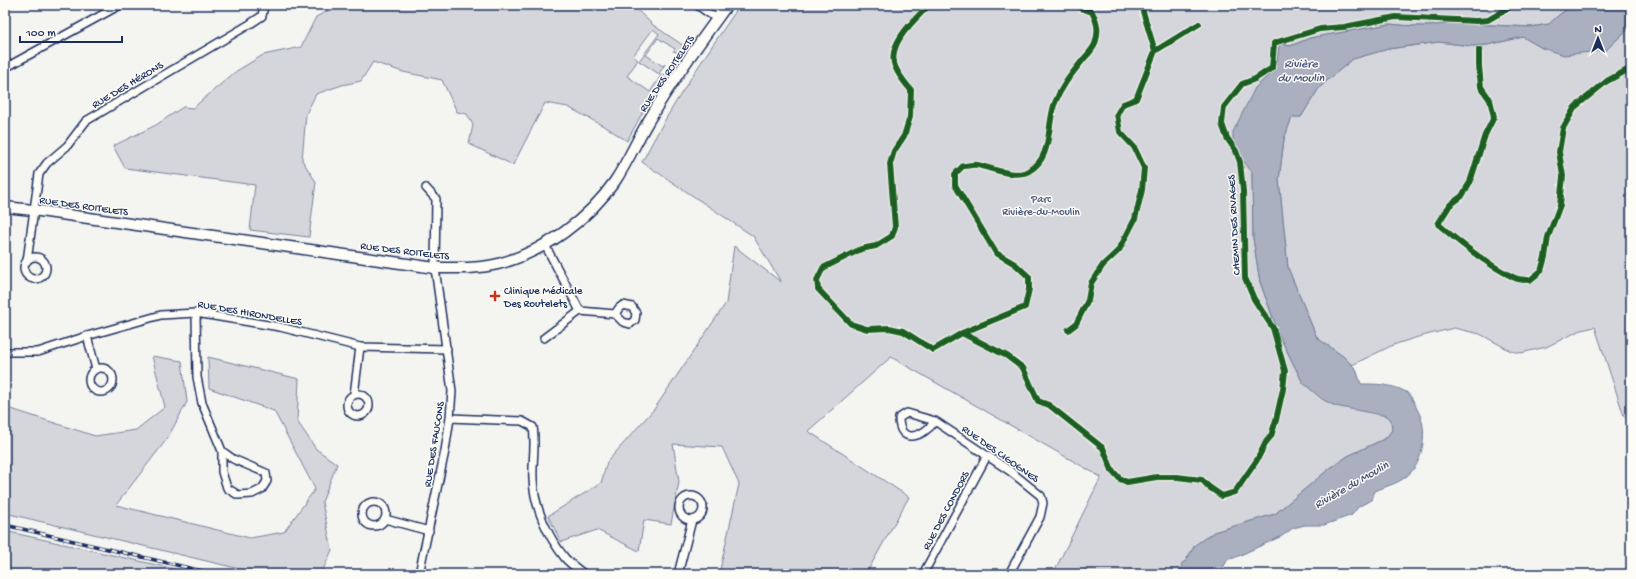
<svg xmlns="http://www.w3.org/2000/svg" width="1636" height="579" font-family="'Gochi Hand',sans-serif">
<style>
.green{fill:#d4d6db;stroke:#78829c}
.water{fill:#aab0bf;stroke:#717c98}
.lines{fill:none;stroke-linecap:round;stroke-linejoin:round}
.street-casing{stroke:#1b2f5e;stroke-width:10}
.secondary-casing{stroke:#1b2f5e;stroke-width:13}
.street{stroke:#fdfcf7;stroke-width:7}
.secondary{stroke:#fdfcf7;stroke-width:10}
.rail-casing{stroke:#1b2f5e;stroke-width:3.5}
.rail{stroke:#fdfcf7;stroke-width:2;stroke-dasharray:6;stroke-linecap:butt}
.cycleway-casing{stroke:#fdfcf7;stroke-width:8}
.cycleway{stroke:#1b5e20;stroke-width:6}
.poi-dot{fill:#c8321e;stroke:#fdfcf7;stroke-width:1.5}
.labels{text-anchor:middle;stroke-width:3;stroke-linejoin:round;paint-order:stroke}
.street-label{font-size:11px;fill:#1b2f5e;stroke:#fdfcf7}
.park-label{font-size:11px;fill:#49597d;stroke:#fdfcf7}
.poi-label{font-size:11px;fill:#1b2f5e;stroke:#fdfcf7;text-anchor:start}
.water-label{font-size:12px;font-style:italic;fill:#46567b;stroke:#fdfcf7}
</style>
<rect width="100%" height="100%" fill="#f4f4f1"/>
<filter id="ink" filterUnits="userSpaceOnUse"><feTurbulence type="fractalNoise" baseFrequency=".025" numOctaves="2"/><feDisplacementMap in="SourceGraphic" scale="8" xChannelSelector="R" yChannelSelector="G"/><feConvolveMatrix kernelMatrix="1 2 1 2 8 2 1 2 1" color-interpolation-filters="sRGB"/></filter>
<g filter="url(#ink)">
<g class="green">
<path d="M339,5H632L653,25L687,48L683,54L673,51L675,49L658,38L646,55L663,66L665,64L659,74L639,61L659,34L653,29L633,56L638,60L627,76L650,92L661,75L665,74L667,76L645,108L627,141L609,129L568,107L545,103L513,165L469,144L473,125L467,114L457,112L442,80L403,72L373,62L361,81L342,85L316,94L306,114L302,160L316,182L309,237L250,230L255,185L125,168L113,146L156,125L183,107L193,108L235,72L263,55L301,47L316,17Z"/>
<path d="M740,5H1574L1560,14L1549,24L1531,27L1450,23L1430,26H1411L1389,24L1310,38L1290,46L1281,44L1279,47L1277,62L1272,72L1255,88L1233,148L1252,171L1253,238L1260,282L1280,337L1303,383L1387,416L1391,420L1392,430L1386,438L1348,456L1329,469L1275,514L1214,532L1195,545L1179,572L1180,574H1053L1101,477L891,357L808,431L909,497L866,574H719L739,484L722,447L673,444L679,482L671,524L644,520L639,551L597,530L561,542L548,516L601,483L607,462L655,408L726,303L734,246L781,282L753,236L642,162C670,107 705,56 740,5Z"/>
<path d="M1631,26V424L1624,416L1595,327L1581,330L1546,347L1521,353L1511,351L1480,334L1454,328L1418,337L1393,345L1352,365L1344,357L1317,338L1288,268L1279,180L1284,139L1292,117H1301L1319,88L1329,79L1353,59L1388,49L1439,42L1471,46L1487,45L1523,37L1542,48L1606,50Z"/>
<path d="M152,356L182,361L187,402L167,439L116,505L250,538L284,532L315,489L274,411L209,388L208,357L299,379L297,421L316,449L337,464L322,502L332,550L321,574H261L5,513V407L95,436L136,430L165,407Z"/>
<path d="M5,531L197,574H5Z"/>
</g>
<path class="water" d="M1574,5H1631V26L1606,50L1564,55L1542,48L1523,37L1487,45L1471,46L1439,42L1388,49L1353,59L1329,79L1319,88L1301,117H1292L1284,139L1279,180L1288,268L1317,338L1344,357L1356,369L1361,384C1376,384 1392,384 1406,392C1411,395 1414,402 1416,407C1418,411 1421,416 1422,421C1426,437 1422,462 1410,473C1401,483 1386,486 1375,491L1371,500L1358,507L1352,515L1324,525H1305L1293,528L1282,536L1234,558L1228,559L1224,566L1223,574H1180L1182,563L1186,561L1195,545L1214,532L1275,514L1329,469L1348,456L1386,438L1392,430L1391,420L1387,416L1335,406L1322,399L1303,383L1280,337L1260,282L1253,238L1252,172L1233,148V132L1255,88L1272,72L1277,62L1279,47L1281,44L1291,46L1310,38L1389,24L1411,26H1430L1450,23L1531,27L1549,24L1560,14Z"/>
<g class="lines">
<defs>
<g id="street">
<path d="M697,5L717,19"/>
<path d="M5,68L120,5"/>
<path d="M545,245L580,311"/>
<circle cx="35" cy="268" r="11"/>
<path d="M27,261L39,174L47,163L67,146L86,121L250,24L262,16L264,5"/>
<path d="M196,313L197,377L202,403L222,451V472L227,488L238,495L252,494L262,489L267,481L266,473L233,459L222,451"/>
<path d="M87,336L96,369"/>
<path d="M544,338L580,311L615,314L623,322L630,324L635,320L636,313L632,307L623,305L619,308L615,314"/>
<path d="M5,352H38L87,336L161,315L196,313L280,327L360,347L447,349"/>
<circle cx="101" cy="380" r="12"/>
<circle cx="358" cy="405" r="11"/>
<path d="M354,395L360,347"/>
<path d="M450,418L522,421L533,427C536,445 532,462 533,479C534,507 548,537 565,558C570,564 578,569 584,574"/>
<path d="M935,421C924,437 899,446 899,418L907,413L935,421L1010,471L1041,496L1043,503L1040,517L1009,574"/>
<circle cx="691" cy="508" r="12"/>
<circle cx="374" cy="514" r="12"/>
<path d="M385,519L429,531"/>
<path d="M419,574L445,451L450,418L452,391L435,268L436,199L426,188"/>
<path d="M678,574L692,520"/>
<path d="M923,574L987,456"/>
</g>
<path id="secondary" d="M5,207L33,210L435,268C456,268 478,269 498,264C544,252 588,220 615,181C629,160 638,137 652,115C674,77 701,41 727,5"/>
</defs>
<use href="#street" class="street-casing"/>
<use href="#secondary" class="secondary-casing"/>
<use href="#street" class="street"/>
<use href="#secondary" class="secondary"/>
<defs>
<path id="rail" d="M5,525L215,574"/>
</defs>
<use href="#rail" class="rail-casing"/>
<use href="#rail" class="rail"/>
<defs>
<g id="cycleway">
<path d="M929,5C916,19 889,41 894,63C896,72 905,83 911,90L910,117L904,136L894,151L890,164L895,227L892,236L876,246L861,249L823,268L817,280L818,289L851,324L867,329L889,328L903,331L933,350L962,333L1007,356L1023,368L1038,401L1049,405L1103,448L1112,470L1120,479L1127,482L1157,477H1177L1202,480L1209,487L1222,496L1235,492L1257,460L1266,442L1271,436L1276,420L1283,389L1285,371L1273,328L1254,299L1245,278L1243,191L1240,162L1236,151L1227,138L1222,124L1224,107L1242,84L1255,79L1272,68L1274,43L1320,29L1344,27L1396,17L1476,21L1488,20L1514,5"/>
<path d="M1479,50V66L1481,87L1490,100L1494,117L1485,135L1470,182L1462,196L1450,205L1438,224C1461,244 1487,265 1515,278C1519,280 1525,280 1530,280L1541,271L1545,257L1548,237L1560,205L1563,176L1559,152L1563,128L1575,107L1607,81L1631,68"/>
<path d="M1155,51L1199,24"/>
<path d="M1068,330L1076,324L1088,300L1091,283L1103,265L1119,250L1135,219L1142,190L1144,168L1134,147L1120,132L1117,114L1123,104L1136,99L1155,51L1141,5"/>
<path d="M962,333L1025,307L1029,289V277L1015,264L996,253L955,185V174L963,166C967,166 973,164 978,165C990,168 1016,179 1029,171C1052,158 1047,128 1054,105C1061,87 1070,76 1082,61C1086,56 1092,51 1095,44C1099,32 1098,23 1092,12L1072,5"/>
</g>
</defs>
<use href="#cycleway" class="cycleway-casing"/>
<use href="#cycleway" class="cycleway"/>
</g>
</g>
<path class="poi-dot" d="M493 290h4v4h4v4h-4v4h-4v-4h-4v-4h4z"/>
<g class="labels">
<g class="street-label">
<text transform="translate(666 73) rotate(-56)" y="4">RUE DES ROITELETS</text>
<text transform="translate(127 84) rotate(-31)" y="4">RUE DES HÉRONS</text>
<text transform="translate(84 205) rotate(8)" y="4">RUE DES ROITELETS</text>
<text transform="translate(1233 225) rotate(-93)" y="4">CHEMIN DES RIVAGES</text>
<text transform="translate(405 250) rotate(7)" y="4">RUE DES ROITELETS</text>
<text transform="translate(250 312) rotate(10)" y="4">RUE DES HIRONDELLES</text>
<text transform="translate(433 444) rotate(-81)" y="4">RUE DES FAUCONS</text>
<text transform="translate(1001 453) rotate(35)" y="4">RUE DES CIGOGNES</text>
<text transform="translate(945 510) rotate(-62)" y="4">RUE DES CONDORS</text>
</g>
<g class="park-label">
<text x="1041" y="202">Parc<tspan x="1041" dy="13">Rivière-du-Moulin</tspan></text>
</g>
<g class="poi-label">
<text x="504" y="294">Clinique Médicale<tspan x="504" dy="13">Des Routelets</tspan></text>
</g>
<g class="water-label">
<text x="1301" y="67">Rivière<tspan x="1301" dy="14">du Moulin</tspan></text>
<text transform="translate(1351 484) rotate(-30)" y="4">Rivière du Moulin</text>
</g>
</g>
<rect width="1636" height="579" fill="none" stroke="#fdfcf7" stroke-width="20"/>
<rect x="10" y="10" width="1616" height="559" fill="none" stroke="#1b2f5e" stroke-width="1.5" filter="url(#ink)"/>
<g transform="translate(1598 38)" stroke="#fdfcf7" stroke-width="3" paint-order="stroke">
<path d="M0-3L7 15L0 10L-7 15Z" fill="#1b2f5e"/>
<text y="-6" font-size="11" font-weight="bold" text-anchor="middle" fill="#1b2f5e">N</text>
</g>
<path d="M20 36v6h102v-6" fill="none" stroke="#1b2f5e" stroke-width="2"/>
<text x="26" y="36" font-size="12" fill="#1b2f5e" stroke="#fdfcf7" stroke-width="3" paint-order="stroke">100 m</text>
</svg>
